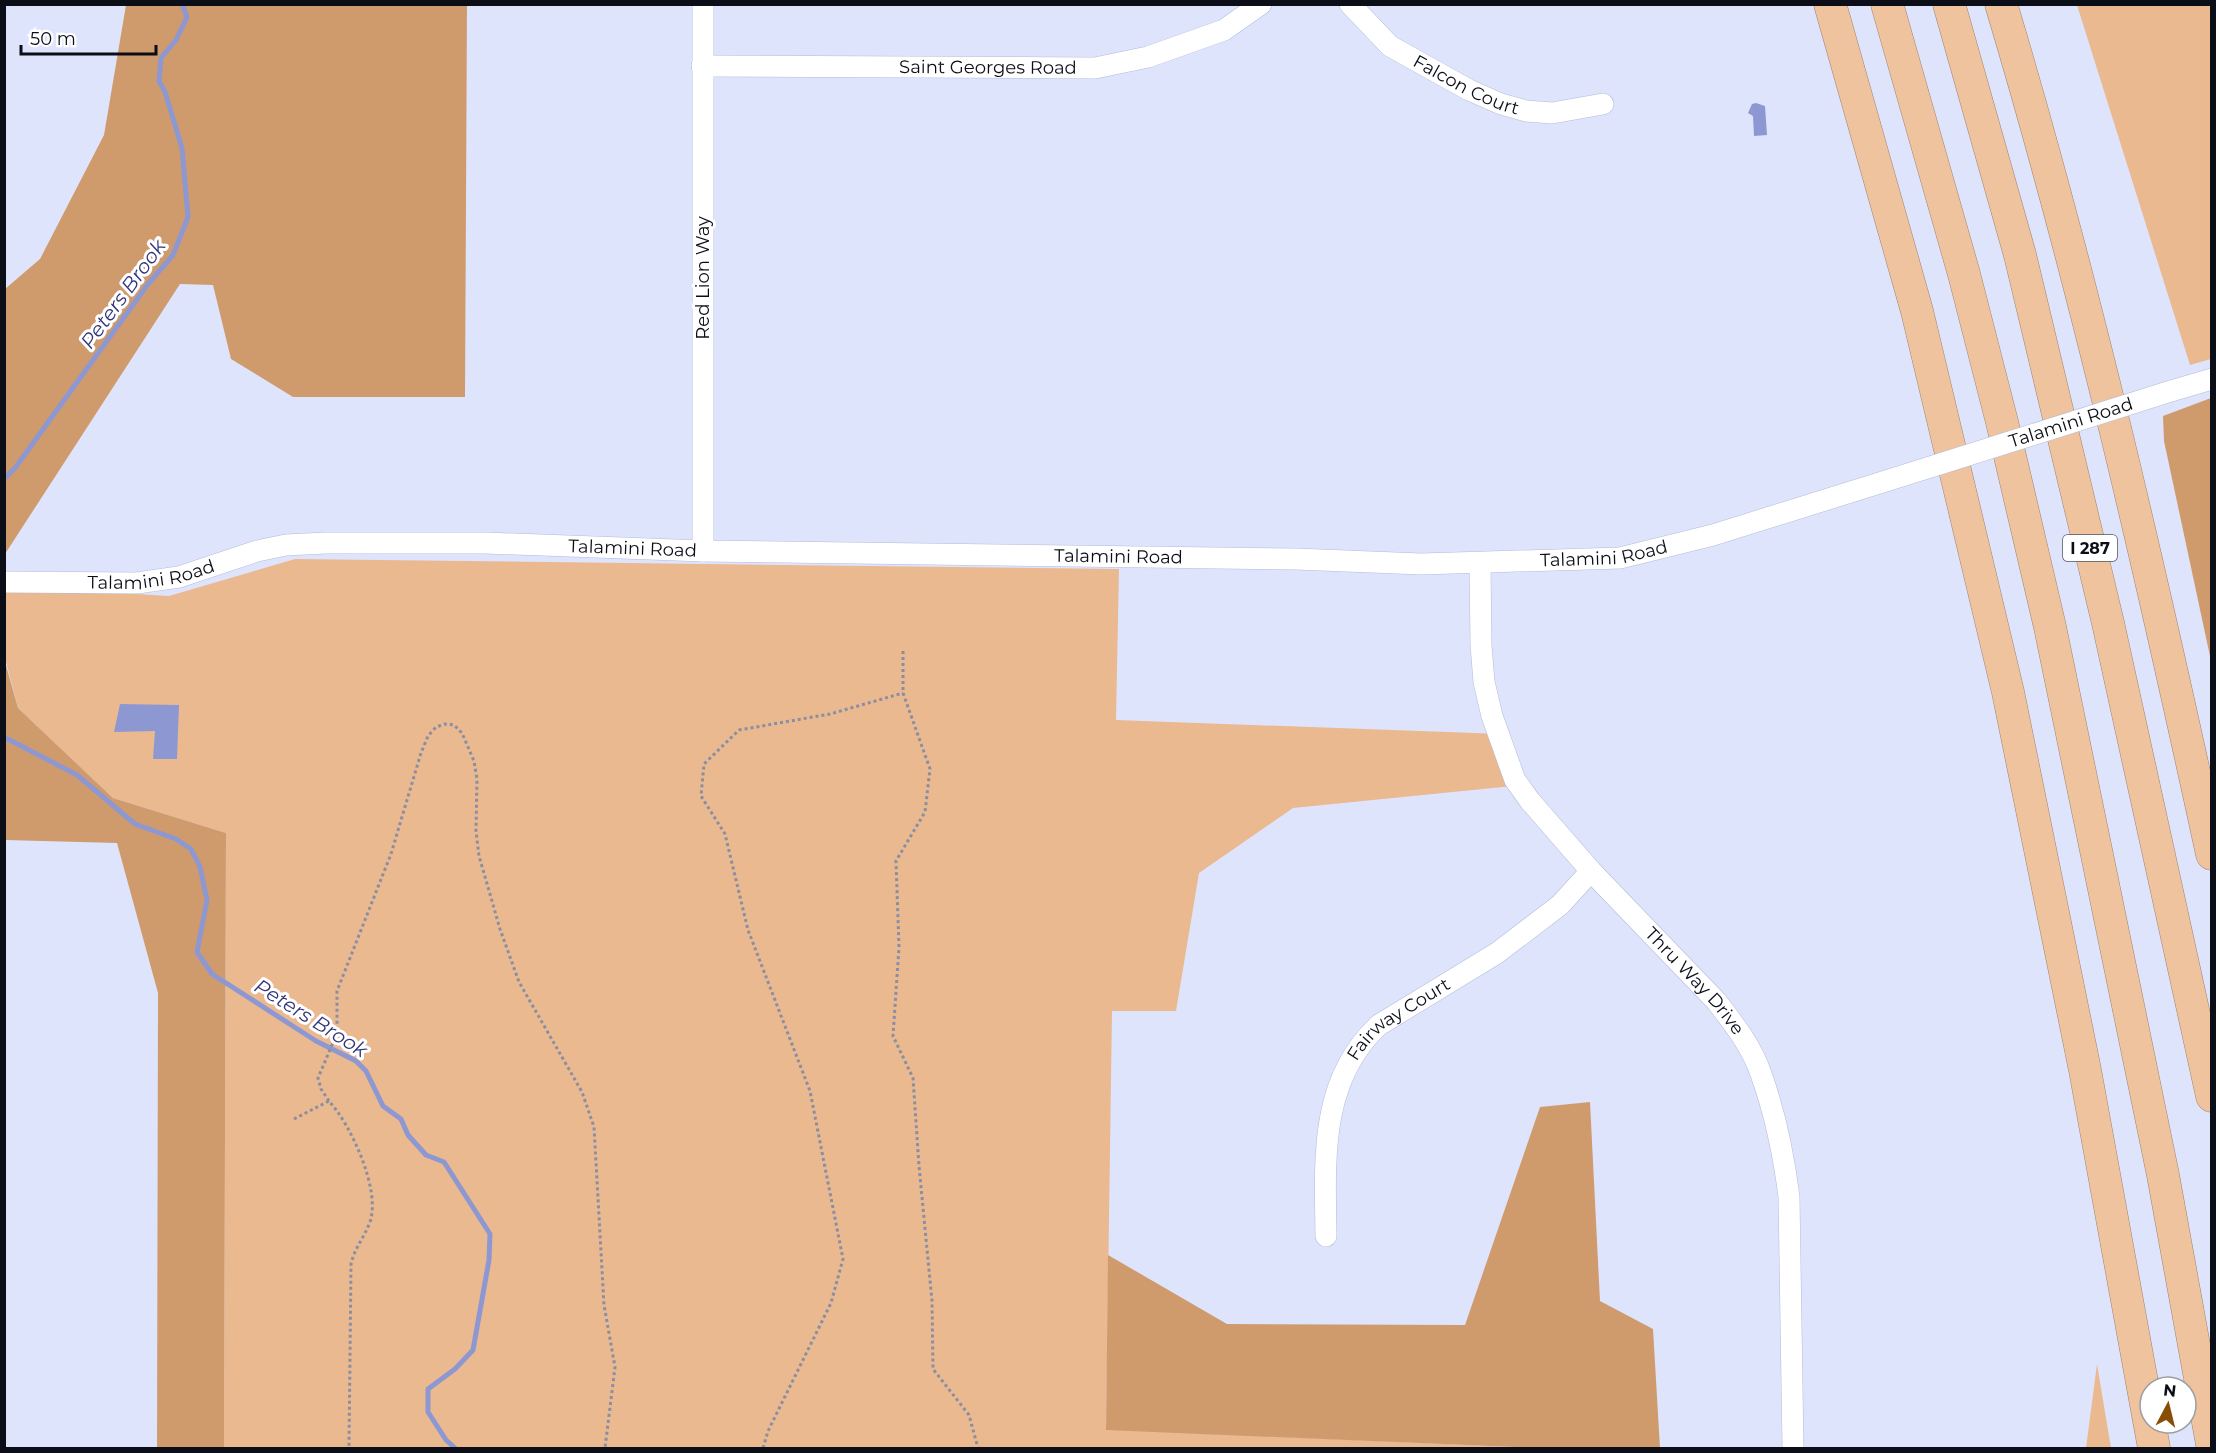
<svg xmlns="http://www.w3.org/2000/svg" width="2216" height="1453" font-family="Montserrat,sans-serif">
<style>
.green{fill:#eab990}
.forest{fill:#cf9b6d}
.water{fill:#8d97d2}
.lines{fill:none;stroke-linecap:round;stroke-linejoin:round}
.stream{stroke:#8d97d2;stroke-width:5}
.minor-casing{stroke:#b4bbd9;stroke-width:22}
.highway-casing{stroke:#9f836e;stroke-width:33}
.path{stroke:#8a8ea1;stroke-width:3;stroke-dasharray:3 3;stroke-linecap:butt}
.minor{stroke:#fff;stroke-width:21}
.highway{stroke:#efc39d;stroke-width:32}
.minor-bridge-casing{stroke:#b4bbd9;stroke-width:22;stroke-linecap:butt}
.minor-bridge{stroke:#fff;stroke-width:21}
.labels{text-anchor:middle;stroke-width:6;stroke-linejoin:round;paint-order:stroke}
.shield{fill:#fff;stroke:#54565d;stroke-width:1.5}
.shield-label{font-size:16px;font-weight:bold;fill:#0b0d17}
.street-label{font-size:18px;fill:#0b0d17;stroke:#fff}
.water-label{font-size:20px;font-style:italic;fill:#32377d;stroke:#fff}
</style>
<rect width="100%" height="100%" fill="#dfe4fd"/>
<g class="green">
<path d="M2077,5H2211V359L2190,365Z"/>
<path d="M295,559L1119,569L1116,720L1502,734L1523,785L1293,808L1199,873L1176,1011H1112L1106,1429L1536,1448H224L226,833L113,798L18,708L5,658L4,586L169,596Z"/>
<path d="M2097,1364L2111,1448H2086Z"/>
</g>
<g class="forest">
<path d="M126,5H467L465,397H293L231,359L213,285L180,284L5,554V289L40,259L104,135Z"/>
<path d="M2211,398H2212L2211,661L2164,441L2163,416Z"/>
<path d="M4,658L18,708L113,798L226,833L224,1448H157L158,993L117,843L5,840Z"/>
<path d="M1590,1102L1600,1301L1653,1329L1660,1448H1536L1106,1430L1108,1255L1227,1324L1465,1325L1540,1107Z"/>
</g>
<g class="water">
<path d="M1756,103L1765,106L1767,135L1754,136L1753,116L1748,113L1752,104Z"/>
<path d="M120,704L179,705L177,759H153L155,731L114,732Z"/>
</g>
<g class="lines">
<g class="stream">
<path d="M4,479L15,468L148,284L173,255L188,217L182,148L165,92L159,81L161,58L176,40L187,17L182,4"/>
<path d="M4,737L77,775L135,824L176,839L191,849L200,867L207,900L197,952L212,974L316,1041L356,1061L366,1071L383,1106L401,1119L408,1135L426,1155L444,1162L490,1234L489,1260L473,1350L455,1369L428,1389V1412L446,1440L455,1448"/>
</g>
<defs>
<g id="minor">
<path d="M703,4V551"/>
<path id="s1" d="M1350,4L1390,46L1469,90L1501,104L1526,111L1552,113L1603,104"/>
<path id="s2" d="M702,66L1095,68L1148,57L1224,30L1261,4"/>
<path d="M2171,391L2212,379"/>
<path id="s3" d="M1480,563L1481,645L1484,682L1492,716L1515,780L1530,801L1591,871L1717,1002C1734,1024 1752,1047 1761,1074C1775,1113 1784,1157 1789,1197L1793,1448"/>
<path id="s4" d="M4,582L137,583L179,577L257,551L286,545L325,543H485L703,551L1296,559L1421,564L1620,558L1713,535L1905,475"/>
<path id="s5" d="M1326,1236C1325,1161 1319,1080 1379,1025L1497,953L1560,905L1591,871"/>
</g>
<g id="highway">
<path d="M1830,4L1917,311L2008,692L2085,1070L2154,1448"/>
<path d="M1887,4L1964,274L2002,422L2050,627L2163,1175L2212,1444"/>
<path d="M1949,4L2020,255L2108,623L2212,1096"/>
<path d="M2001,4C2085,284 2150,569 2212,854"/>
</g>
</defs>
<use href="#minor" class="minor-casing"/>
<use href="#highway" class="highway-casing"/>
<g class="path">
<path d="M903,651V693L930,769L925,812L896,861L899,947L893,1036L913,1078L919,1166L932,1301L933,1369L969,1415L978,1448"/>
<path d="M329,1101L321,1089L318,1078L337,1033V991L391,854L421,753L428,736L436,727L445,724L454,725L462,733L474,761L477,779L476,831L479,856L500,929L519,982L582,1092L594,1127L604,1305L615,1367L605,1448"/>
<path d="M294,1119L329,1101C351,1125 381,1190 370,1222C364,1238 355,1247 351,1264L349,1448"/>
<path d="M763,1448L768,1431L831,1303L843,1259L810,1091L748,930L725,834L701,796L704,764L739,730L830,714L903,693"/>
</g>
<use href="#minor" class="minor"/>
<use href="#highway" class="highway"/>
<defs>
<g id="minor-bridge">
<path id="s6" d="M1905,475L2171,391"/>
</g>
</defs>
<use href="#minor-bridge" class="minor-bridge-casing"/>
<use href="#minor-bridge" class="minor-bridge"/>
</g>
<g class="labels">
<rect class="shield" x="2063" y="535" width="54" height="26" rx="4.5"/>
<g class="shield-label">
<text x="2090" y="554">I 287</text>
</g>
<g class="street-label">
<text dy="6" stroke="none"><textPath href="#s2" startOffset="286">Saint Georges Road</textPath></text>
<text dy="6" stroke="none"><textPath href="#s1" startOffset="144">Falcon Court</textPath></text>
<text transform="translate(703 278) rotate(-90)" y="6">Red Lion Way</text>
<text dy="6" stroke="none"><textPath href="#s6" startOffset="174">Talamini Road</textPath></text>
<text dy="6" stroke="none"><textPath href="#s4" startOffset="634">Talamini Road</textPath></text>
<text dy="6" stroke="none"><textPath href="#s4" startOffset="1606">Talamini Road</textPath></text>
<text dy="6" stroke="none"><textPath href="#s4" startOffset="1120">Talamini Road</textPath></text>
<text dy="6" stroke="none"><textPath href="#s4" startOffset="148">Talamini Road</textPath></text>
<text dy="6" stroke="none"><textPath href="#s3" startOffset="492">Thru Way Drive</textPath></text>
<text dy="6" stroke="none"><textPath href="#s5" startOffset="244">Fairway Court</textPath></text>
</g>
<g class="water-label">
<text transform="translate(123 294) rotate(-54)" y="7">Peters Brook</text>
<text transform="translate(311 1018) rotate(32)" y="7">Peters Brook</text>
</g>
</g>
<rect width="2216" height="1453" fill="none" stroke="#0b0d17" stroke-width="12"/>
<g transform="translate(2168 1405) rotate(7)"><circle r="28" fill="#ffffff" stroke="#9d9ea2" stroke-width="1.5"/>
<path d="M0-4.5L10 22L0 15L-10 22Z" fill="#884e07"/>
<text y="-9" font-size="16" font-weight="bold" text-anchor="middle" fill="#0b0d17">N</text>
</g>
<path d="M21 45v9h135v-9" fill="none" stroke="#0b0d17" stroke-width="3"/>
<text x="30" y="45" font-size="18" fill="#0b0d17" stroke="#ffffff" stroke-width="4.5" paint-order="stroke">50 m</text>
</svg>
